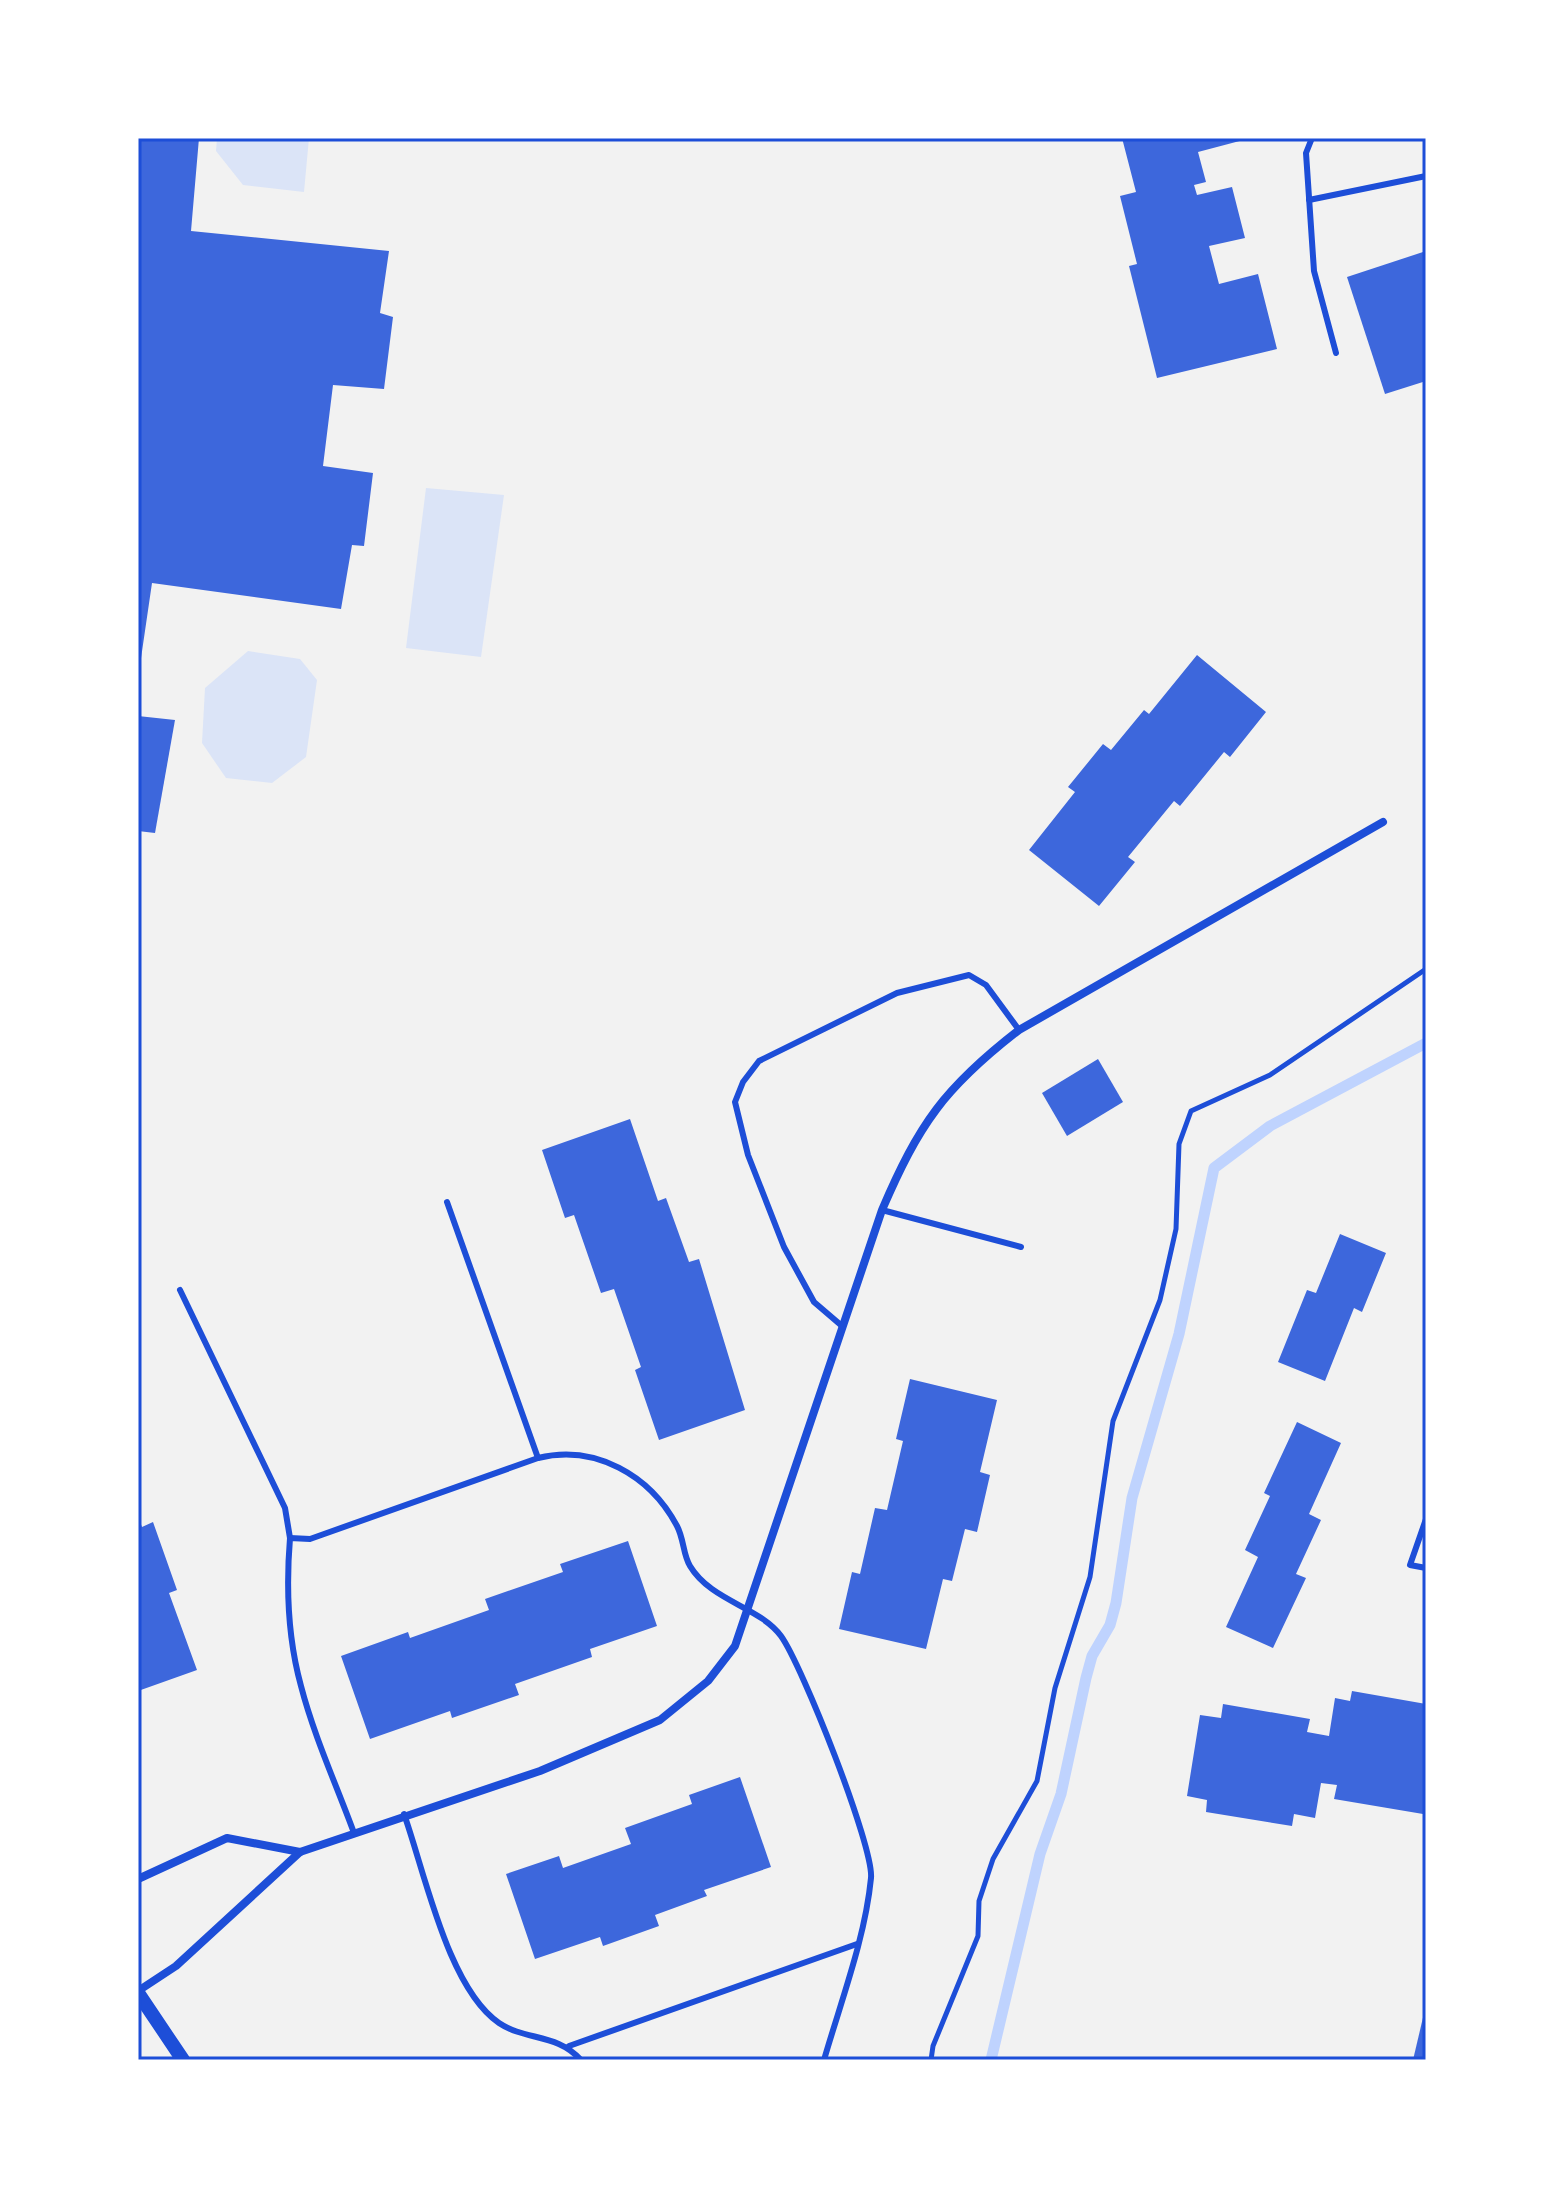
<svg xmlns="http://www.w3.org/2000/svg" width="1564" height="2198" font-family="Poppins,sans-serif">
<style>
.green{fill:#dbe4f7}
.lines{fill:none;stroke-linecap:round;stroke-linejoin:round}
.stream{stroke:#bfd3fe;stroke-width:11}
.building{fill:#3d67dc}
.path{stroke:#1d4ed8;stroke-width:5}
.service{stroke:#1d4ed8;stroke-width:6}
.minor{stroke:#1d4ed8;stroke-width:8}
.tertiary{stroke:#1d4ed8;stroke-width:14}
.neatline{fill:none;stroke:#1d4ed8;stroke-width:3}
</style>
<rect width="100%" height="100%" fill="#f2f2f2"/>
<g class="green">
<path d="M217,138H309L304,192L243,185L216,151Z"/>
<path d="M426,488L504,495L481,657L406,648Z"/>
<path d="M248,651L300,659L317,680L306,757L272,783L226,778L202,743L205,688Z"/>
</g>
<g class="lines">
<path class="stream" d="M991,2060L1040,1854L1061,1794L1086,1678L1092,1656L1110,1625L1116,1603L1132,1498L1179,1334L1214,1168L1270,1126L1426,1043"/>
</g>
<g class="building">
<path d="M138,138H199L191,231L389,251L380,313L393,317L384,389L333,385L323,466L373,473L364,546L352,545L341,609L152,583L140,665Z"/>
<path d="M1122,138H1251L1198,152L1206,182L1194,185L1197,195L1232,187L1245,238L1209,246L1219,284L1258,274L1277,349L1157,378L1129,266L1137,264L1120,196L1136,192Z"/>
<path d="M1423,252L1426,381L1385,394L1347,277Z"/>
<path d="M1197,655L1266,712L1230,757L1224,752L1180,806L1174,801L1128,857L1135,862L1099,906L1029,850L1075,792L1068,787L1103,744L1111,750L1144,710L1149,714Z"/>
<path d="M138,716L175,720L155,833L138,831Z"/>
<path d="M1098,1059L1123,1102L1067,1136L1042,1093Z"/>
<path d="M630,1119L658,1201L666,1198L689,1262L699,1259L745,1410L659,1440L635,1370L641,1367L614,1289L601,1293L574,1215L565,1218L542,1150Z"/>
<path d="M1340,1234L1386,1253L1362,1312L1354,1308L1325,1381L1278,1362L1307,1290L1316,1293Z"/>
<path d="M910,1379L997,1400L980,1472L990,1475L977,1532L965,1529L952,1581L943,1579L926,1649L839,1629L852,1572L860,1574L875,1508L887,1510L903,1441L896,1439Z"/>
<path d="M1297,1422L1341,1443L1309,1514L1321,1520L1296,1574L1306,1578L1273,1648L1226,1627L1258,1557L1245,1550L1270,1496L1264,1493Z"/>
<path d="M138,1517L142,1527L153,1522L177,1590L169,1593L197,1670L138,1691Z"/>
<path d="M628,1541L657,1626L590,1649L592,1657L515,1684L519,1695L452,1718L450,1711L370,1739L341,1656L408,1632L410,1638L489,1610L485,1599L563,1572L560,1564Z"/>
<path d="M1352,1691L1426,1704L1423,1814L1334,1799L1337,1785L1321,1783L1315,1818L1294,1814L1292,1826L1206,1812L1207,1800L1187,1796L1200,1715L1221,1718L1223,1704L1310,1719L1307,1732L1329,1736L1335,1698L1350,1701Z"/>
<path d="M740,1777L771,1867L704,1890L707,1896L655,1915L659,1926L603,1946L600,1937L535,1959L506,1874L559,1856L563,1868L631,1844L625,1828L692,1804L689,1795Z"/>
<path d="M1425,2009L1426,2060H1413Z"/>
</g>
<g class="lines">
<path class="path" d="M931,2060L933,2046L978,1936L979,1901L993,1859L1037,1781L1055,1688L1090,1577L1113,1421L1160,1300L1176,1229L1179,1144L1191,1111L1270,1075L1426,969"/>
<g class="service">
<path d="M1312,138L1306,153L1314,271L1336,353"/>
<path d="M1309,200L1426,176"/>
<path d="M447,1202L538,1458"/>
<path d="M882,1210L1021,1247"/>
<path d="M180,1290L285,1508L290,1538"/>
<path d="M842,1326L814,1302L784,1247L748,1155L735,1102L743,1082L759,1061L897,993L969,975L986,985L1019,1030"/>
<path d="M1426,1519L1410,1565L1426,1568"/>
<path d="M404,1814C425,1873 448,1988 499,2023C526,2041 557,2033 581,2060"/>
<path d="M354,1833C336,1784 314,1736 301,1686C288,1639 286,1587 290,1538L310,1539L538,1458C595,1444 650,1475 677,1526C684,1539 683,1555 690,1566C711,1601 760,1607 781,1636C802,1665 874,1847 871,1878C865,1939 841,2001 824,2060"/>
<path d="M569,2046L857,1944"/>
</g>
<g class="minor">
<path d="M138,1879L227,1838L300,1852"/>
<path d="M138,1991L176,1966L300,1852L540,1771L660,1720L708,1681L735,1646L882,1210C919,1124 944,1088 1019,1030L1383,822"/>
</g>
<path class="tertiary" d="M138,1993L183,2060"/>
</g>
<rect width="1564" height="2198" fill="none" stroke="#ffffff" stroke-width="280"/>
<rect x="140" y="140" width="1284" height="1918" class="neatline"/>
</svg>
